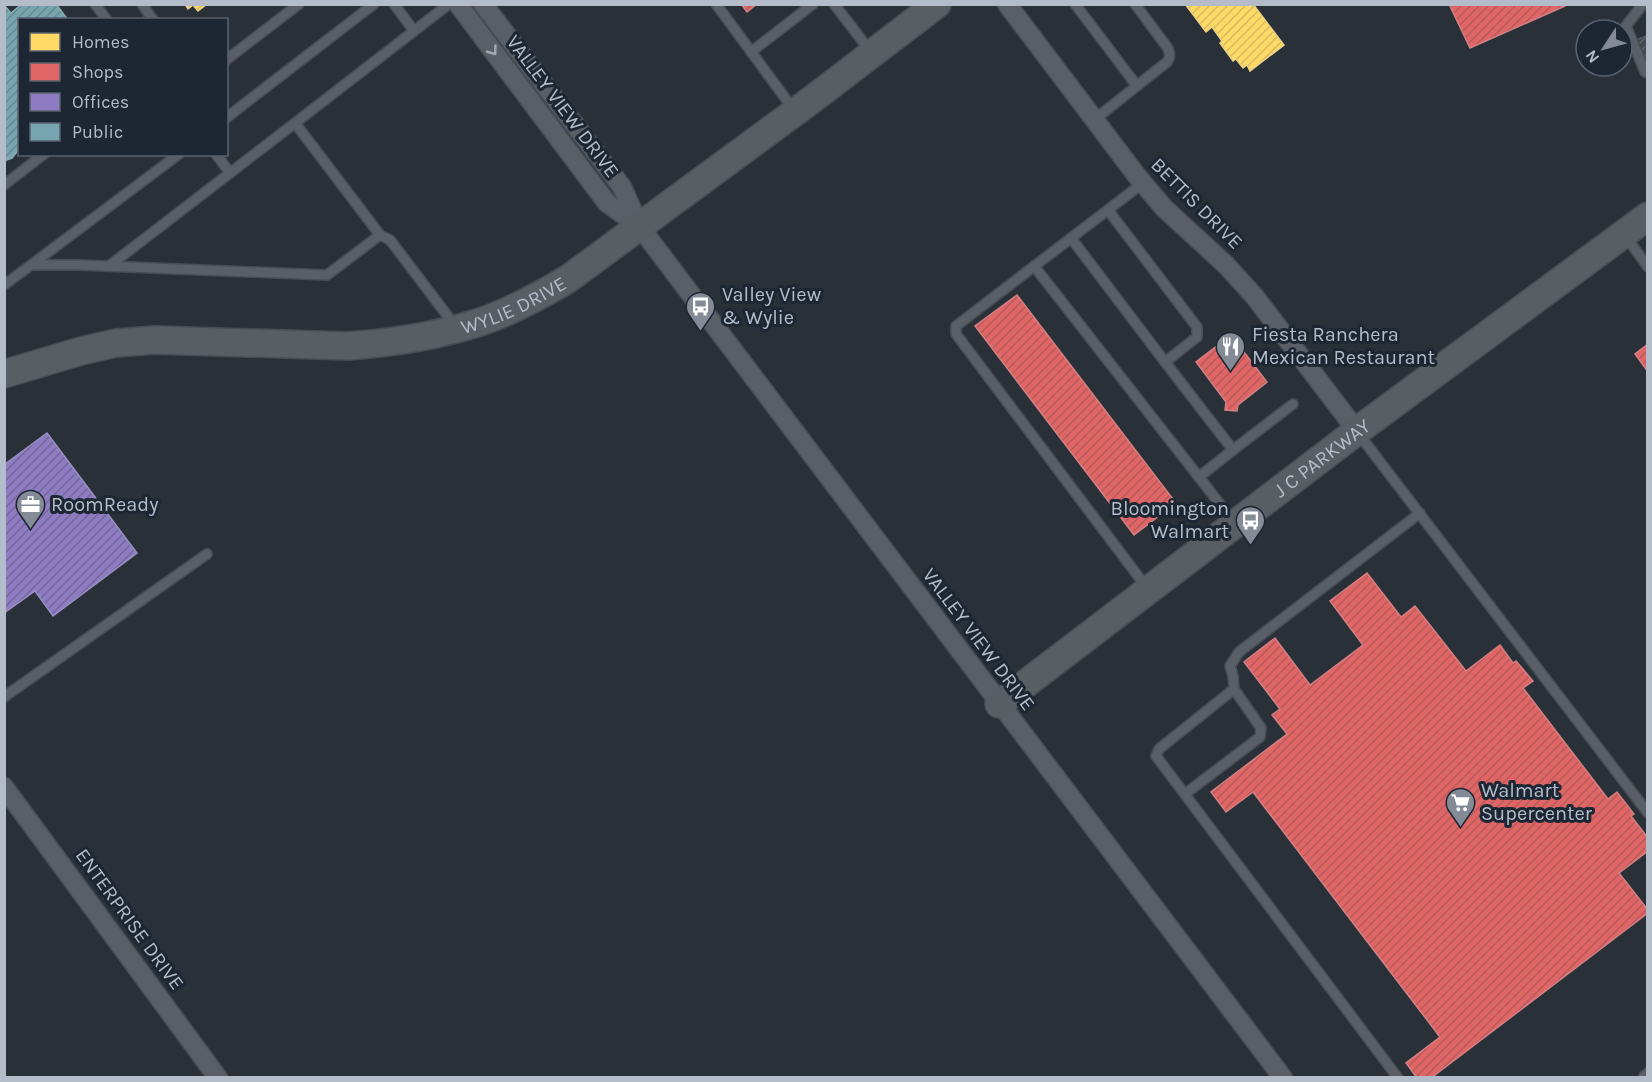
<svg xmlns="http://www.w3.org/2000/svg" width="1652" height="1082" font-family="Karla,sans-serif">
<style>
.homes{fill:url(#homes-hatch);stroke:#e8d084;stroke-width:1.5}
.shops{fill:url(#shops-hatch);stroke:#d38084;stroke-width:1.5}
.offices{fill:url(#offices-hatch);stroke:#998fc5;stroke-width:1.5}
.public{fill:url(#public-hatch);stroke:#89acb7;stroke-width:1.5}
.building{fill:url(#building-hatch);stroke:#52575f;stroke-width:1.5}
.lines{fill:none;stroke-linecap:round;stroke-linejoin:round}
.lane-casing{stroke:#484c53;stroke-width:12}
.street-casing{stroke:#484c53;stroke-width:21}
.secondary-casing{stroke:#484c53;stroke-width:30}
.lane{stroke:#5a5e66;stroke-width:9}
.street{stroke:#5a5e66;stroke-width:18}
.secondary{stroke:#595d64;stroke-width:27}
.oneway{stroke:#a2a9b5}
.labels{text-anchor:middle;stroke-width:6;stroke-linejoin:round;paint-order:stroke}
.street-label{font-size:20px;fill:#b4bcc9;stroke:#1d2633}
.poi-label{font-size:20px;fill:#b4bcc9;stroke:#1d2633;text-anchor:start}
</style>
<defs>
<pattern id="homes-hatch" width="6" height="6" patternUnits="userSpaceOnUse" patternTransform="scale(1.5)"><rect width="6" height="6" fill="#ffd966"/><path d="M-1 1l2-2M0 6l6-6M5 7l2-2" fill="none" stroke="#d7b95e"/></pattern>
<pattern id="shops-hatch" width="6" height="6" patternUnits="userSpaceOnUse" patternTransform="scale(1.5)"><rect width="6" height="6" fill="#e06666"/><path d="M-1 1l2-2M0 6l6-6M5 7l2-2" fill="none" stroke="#b65a5c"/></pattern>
<pattern id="offices-hatch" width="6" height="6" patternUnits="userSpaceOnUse" patternTransform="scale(1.5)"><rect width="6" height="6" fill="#8e7cc3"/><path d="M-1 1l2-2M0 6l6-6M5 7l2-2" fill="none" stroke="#74689a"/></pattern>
<pattern id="public-hatch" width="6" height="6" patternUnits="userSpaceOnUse" patternTransform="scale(1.5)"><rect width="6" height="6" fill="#76a5af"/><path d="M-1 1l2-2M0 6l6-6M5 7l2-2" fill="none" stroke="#668a92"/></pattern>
<pattern id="building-hatch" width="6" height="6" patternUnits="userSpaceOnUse" patternTransform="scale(1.5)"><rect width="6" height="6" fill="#444950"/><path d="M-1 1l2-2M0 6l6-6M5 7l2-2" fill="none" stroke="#5d6168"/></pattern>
</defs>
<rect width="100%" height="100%" fill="#2a3038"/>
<g class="homes">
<path d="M185,4H207L198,11L193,5L188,9Z"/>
<path d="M1185,4H1253L1284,45L1250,71L1247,65L1243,68L1236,59L1233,61L1220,43L1222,41L1212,27L1206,32Z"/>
</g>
<g class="shops">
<path d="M741,4H757L747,12Z"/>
<path d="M1449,4H1565V6L1470,48Z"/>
<path d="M1017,295L1176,503L1134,535L975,326Z"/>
<path d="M1231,335L1267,382L1238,405L1237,411L1225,410L1226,402L1196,362Z"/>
<path d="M1648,344V372L1635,354Z"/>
<path d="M1367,573L1401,617L1415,606L1466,671L1500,645L1513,663L1516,661L1533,681L1523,688L1608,799L1617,792L1634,814L1631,816L1648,838V846L1646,848L1648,851L1619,873L1648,910V913L1431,1078H1417L1406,1063L1440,1037L1253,792L1226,812L1211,792L1287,734L1272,715L1280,709L1244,662L1275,638L1310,685L1363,645L1330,601Z"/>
</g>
<path class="offices" d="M47,433L137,553L53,616L35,591L4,613V465Z"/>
<path class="public" d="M22,4H56L68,20H20V148L12,158L4,161V5L11,13Z"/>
<path class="building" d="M1648,35V60L1645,61L1636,40Z"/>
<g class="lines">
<defs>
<g id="lane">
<path d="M95,4L107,20"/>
<path d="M142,4L153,20"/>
<path d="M394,4L414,31L295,123L380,235L390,240L456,327"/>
<path d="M716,4L794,110"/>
<path d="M834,4L871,52"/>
<path d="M1075,4L1137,86"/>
<path d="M1643,4L1626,26L1645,72L1648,73"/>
<path d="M414,31L449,4"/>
<path d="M751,52L813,4"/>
<path d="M226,60L299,4"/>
<path d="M226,118L374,4"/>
<path d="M1094,120L1167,62C1171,56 1170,53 1167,47L1135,4"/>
<path d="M216,154L230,173"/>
<path d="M1143,183L956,326V334L1147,588"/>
<path d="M4,185L44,154"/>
<path d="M1108,210L1197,327V337L1165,362L1233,450L1199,477"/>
<path d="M1626,237L1648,267"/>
<path d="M1071,238L1165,362"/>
<path d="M31,265L179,154"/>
<path d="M109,266L295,123"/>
<path d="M1034,266L1234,522"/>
<path d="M4,285L31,265H79L327,275L380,235"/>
<path d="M1358,433L1648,813"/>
<path d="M1233,450L1293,404"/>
<path d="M4,697L207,554"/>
<path d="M1185,794L1260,737L1261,728L1234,689"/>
<path d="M1398,1078L1156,756L1159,749L1234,689L1233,676L1230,666L1239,652L1420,513"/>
<path d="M1645,1078L1644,1076L1648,1073"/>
</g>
<g id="street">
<path d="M458,4L607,203L639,226"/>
<path d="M483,4L622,187L640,227L1283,1078"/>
<path d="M1007,4L1137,176L1164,208L1226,265L1255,297L1357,431"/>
<path d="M4,787L218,1078"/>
</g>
<g id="secondary">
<path id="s1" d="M4,374L81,351L116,343L155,340L348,346C390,343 440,335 480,322C511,312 541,295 568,279L814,98L937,4"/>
<path id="s2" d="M999,704L1357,431L1648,216"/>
</g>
</defs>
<use href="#lane" class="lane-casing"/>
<use href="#street" class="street-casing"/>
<use href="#secondary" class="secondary-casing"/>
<use href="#lane" class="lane"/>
<use href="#street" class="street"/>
<use href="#secondary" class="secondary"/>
</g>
<defs><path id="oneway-chevron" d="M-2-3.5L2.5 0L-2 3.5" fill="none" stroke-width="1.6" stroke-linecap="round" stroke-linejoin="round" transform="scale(1.5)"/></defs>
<use class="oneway" href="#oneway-chevron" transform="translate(493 51) rotate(53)"/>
<defs>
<symbol id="bus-pin" viewBox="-11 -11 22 30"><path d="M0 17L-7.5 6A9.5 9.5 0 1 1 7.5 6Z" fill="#848b96" stroke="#1d2633"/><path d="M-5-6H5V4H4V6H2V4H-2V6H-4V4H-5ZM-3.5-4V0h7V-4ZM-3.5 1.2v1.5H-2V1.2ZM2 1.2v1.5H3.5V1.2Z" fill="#fff"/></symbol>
<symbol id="restaurant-pin" viewBox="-11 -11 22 30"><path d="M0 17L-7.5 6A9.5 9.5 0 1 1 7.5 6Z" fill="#848b96" stroke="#1d2633"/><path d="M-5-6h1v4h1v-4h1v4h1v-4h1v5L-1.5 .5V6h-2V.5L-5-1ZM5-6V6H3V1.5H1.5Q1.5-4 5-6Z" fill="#fff"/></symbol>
<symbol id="office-pin" viewBox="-11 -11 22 30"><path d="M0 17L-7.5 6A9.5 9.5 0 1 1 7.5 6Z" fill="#848b96" stroke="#1d2633"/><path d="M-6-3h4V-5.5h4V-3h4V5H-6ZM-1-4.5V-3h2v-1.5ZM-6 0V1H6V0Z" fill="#fff"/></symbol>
<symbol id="supermarket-pin" viewBox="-11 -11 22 30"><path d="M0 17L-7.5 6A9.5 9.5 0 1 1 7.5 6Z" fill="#848b96" stroke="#1d2633"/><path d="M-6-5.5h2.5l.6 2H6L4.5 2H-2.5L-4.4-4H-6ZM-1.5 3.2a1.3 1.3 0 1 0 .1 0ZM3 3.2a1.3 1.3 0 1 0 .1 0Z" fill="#fff"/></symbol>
</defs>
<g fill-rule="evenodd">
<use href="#bus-pin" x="684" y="290" width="33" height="45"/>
<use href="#restaurant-pin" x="1214" y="330" width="33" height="45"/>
<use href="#office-pin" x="14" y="488" width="33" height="45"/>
<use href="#bus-pin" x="1234" y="504" width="33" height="45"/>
<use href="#supermarket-pin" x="1444" y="786" width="33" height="45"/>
</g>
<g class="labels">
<g class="street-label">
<text transform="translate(563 106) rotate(53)" y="7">VALLEY VIEW DRIVE</text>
<text transform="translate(1197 203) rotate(45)" y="7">BETTIS DRIVE</text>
<text dy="7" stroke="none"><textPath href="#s1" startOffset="520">WYLIE DRIVE</textPath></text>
<text dy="7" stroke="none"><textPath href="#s2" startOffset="406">J C PARKWAY</textPath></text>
<text transform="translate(979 639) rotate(53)" y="7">VALLEY VIEW DRIVE</text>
<text transform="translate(130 919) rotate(54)" y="7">ENTERPRISE DRIVE</text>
</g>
<g class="poi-label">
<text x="722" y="301">Valley View<tspan x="722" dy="23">&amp; Wylie</tspan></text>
<text x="1252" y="341">Fiesta Ranchera<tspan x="1252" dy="23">Mexican Restaurant</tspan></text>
<text x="51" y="511">RoomReady</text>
<text x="1229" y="515" text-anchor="end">Bloomington<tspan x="1229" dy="23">Walmart</tspan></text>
<text x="1481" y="797">Walmart<tspan x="1481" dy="23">Supercenter</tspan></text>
</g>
</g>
<rect width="1652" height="1082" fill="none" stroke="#b4bcc9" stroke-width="12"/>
<rect x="18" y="18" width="210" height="138" fill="#1d2633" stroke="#59626f" stroke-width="1.5"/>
<rect x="30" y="33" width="30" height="18" fill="#ffd966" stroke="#59626f" stroke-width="1.5"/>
<text x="72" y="48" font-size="18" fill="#b4bcc9">Homes</text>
<rect x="30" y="63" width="30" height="18" fill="#e06666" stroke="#59626f" stroke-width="1.5"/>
<text x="72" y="78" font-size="18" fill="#b4bcc9">Shops</text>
<rect x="30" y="93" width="30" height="18" fill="#8e7cc3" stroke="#59626f" stroke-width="1.5"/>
<text x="72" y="108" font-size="18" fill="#b4bcc9">Offices</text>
<rect x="30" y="123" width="30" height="18" fill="#76a5af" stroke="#59626f" stroke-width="1.5"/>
<text x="72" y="138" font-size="18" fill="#b4bcc9">Public</text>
<g transform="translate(1604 48) rotate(234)"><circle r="28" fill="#1d2633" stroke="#59626f" stroke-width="1.5"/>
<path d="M0-4.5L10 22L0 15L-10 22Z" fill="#848b96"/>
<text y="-9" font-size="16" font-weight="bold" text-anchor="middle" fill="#b4bcc9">N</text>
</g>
</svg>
